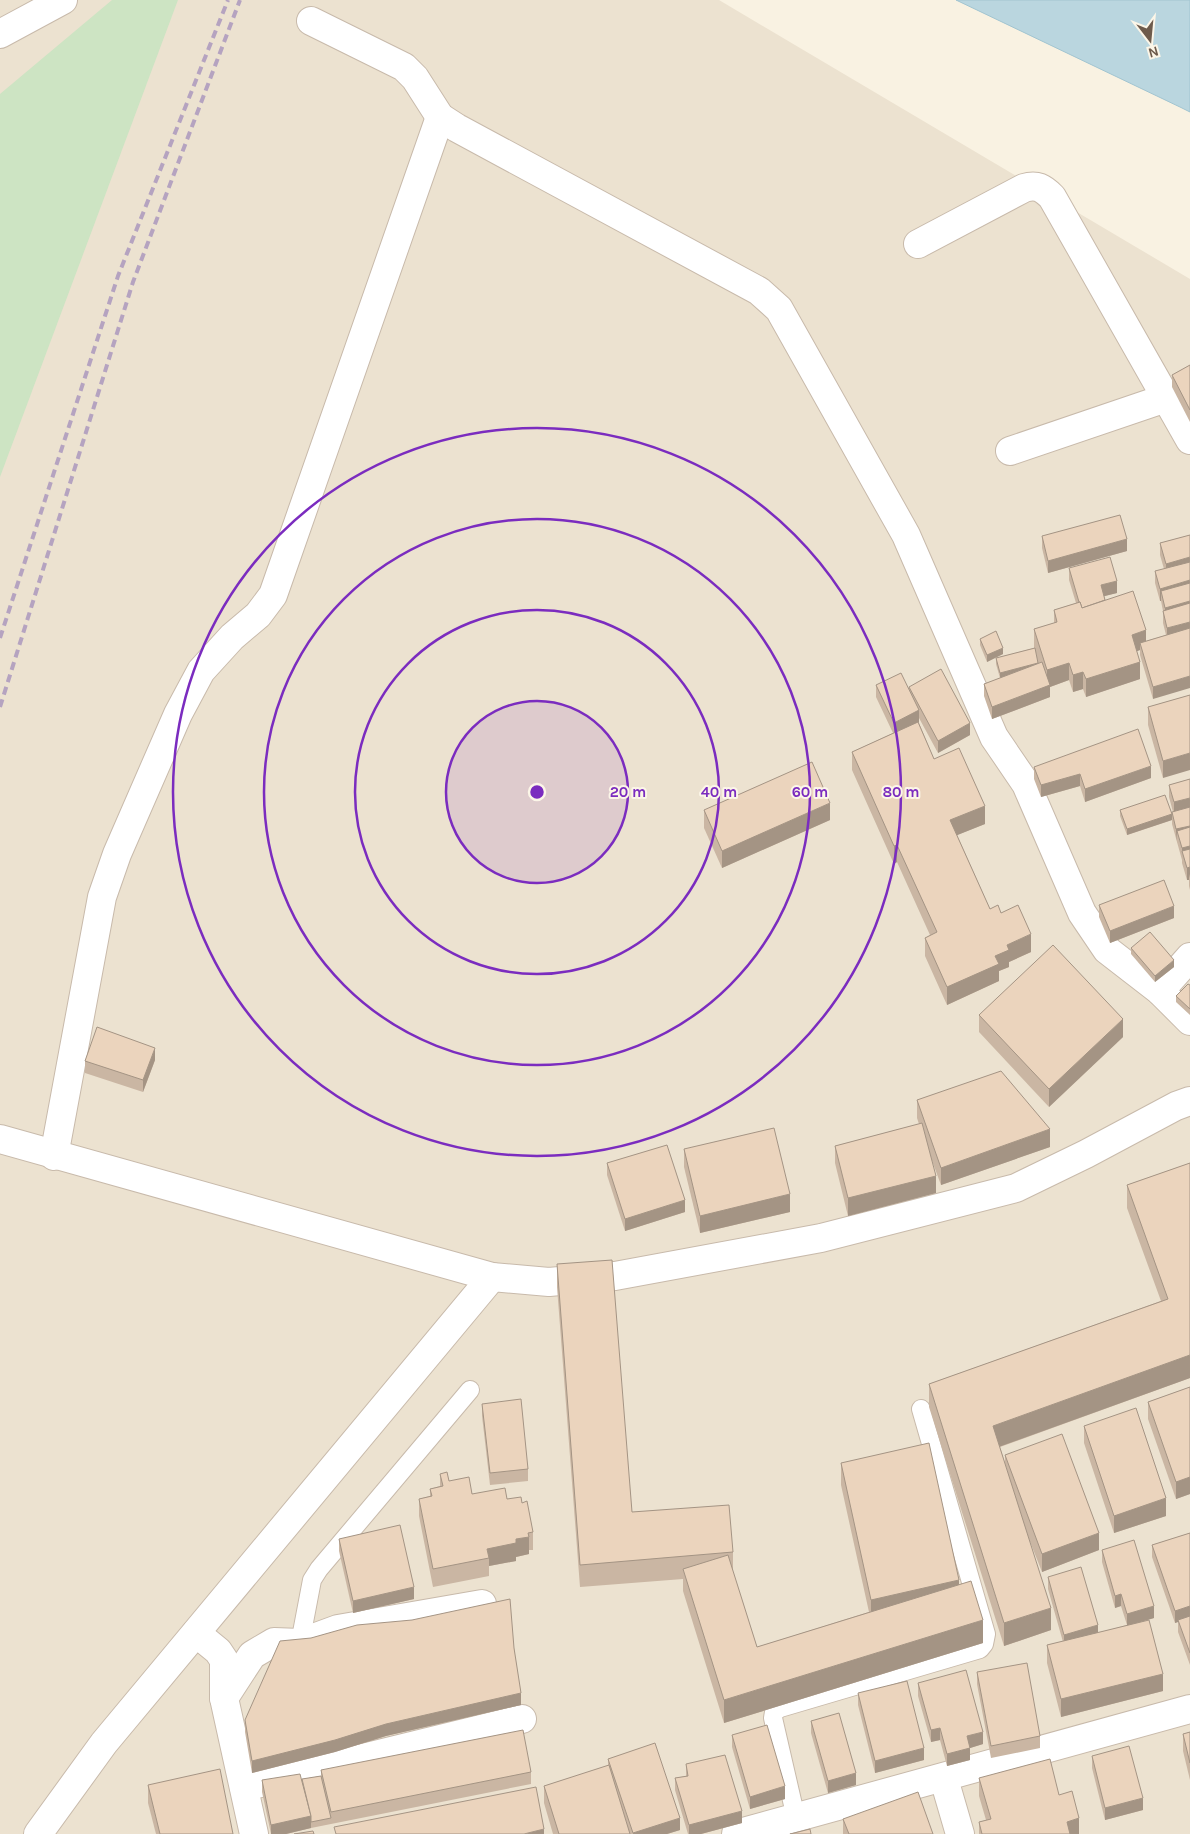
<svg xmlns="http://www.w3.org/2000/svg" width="1190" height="1834" font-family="Karla,sans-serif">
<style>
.residential{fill:#ece2d0}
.green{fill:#cde4c3}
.water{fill:#bad6df;stroke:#a1c4d0}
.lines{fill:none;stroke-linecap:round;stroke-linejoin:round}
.service-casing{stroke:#c8baab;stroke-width:20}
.minor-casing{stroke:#c8baab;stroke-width:30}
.tertiary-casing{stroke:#c8baab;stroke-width:30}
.service{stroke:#fff;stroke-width:18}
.minor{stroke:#fff;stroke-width:28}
.tertiary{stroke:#fff;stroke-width:28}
.rail{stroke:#b5a3c0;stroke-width:4;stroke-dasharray:8 5;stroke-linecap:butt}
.wall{fill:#cab6a3}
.shaded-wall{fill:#a49484}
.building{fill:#ebd4bd;stroke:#a49484}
.ring{fill:none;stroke:#7b2cbf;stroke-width:2.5}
.centre{fill:#7b2cbf;stroke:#fcf6e8;stroke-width:2.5}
.ring-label{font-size:15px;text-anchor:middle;font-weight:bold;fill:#7b2cbf;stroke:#fcf6e8;stroke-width:4;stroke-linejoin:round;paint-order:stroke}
</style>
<rect width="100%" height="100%" fill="#f9f2e2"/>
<path class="residential" d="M0,0H719L1190,279V1834H0Z"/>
<path class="green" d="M112,0H178L0,477V94Z"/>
<path class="water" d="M956,0H1190V112L1182,108Z"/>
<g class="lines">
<defs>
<g id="service">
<path d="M300,1643L312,1580L319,1569L470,1390"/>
<path d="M796,1818L773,1718L774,1712L780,1708L980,1649L984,1644L986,1634L921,1409"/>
</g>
<g id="minor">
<path d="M311,21L404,67L415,78L440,117L457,128L759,291L779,309L906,535L994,737L1026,784L1082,913L1107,950L1160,991L1190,1021"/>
<path d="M0,34L63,0"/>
<path d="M918,244L1024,188C1037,184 1043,188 1052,197L1190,440"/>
<path d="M1010,451L1166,398"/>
<path d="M1160,991L1190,957"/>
<path d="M54,1156L102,897L117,854L178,714L201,671L232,637L258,615L273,595L440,117"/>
<path d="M196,1633L218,1651L224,1660V1698L254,1834"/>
<path d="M224,1698L252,1655L274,1642L300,1643L338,1629L482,1604"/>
<path d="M944,1779L960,1834"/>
<path d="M244,1787L522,1719"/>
<path d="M736,1834L1190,1709"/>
</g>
<g id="tertiary">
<path d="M0,1139L492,1277L549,1282L615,1276L821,1238L1016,1188L1086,1154L1176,1106L1190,1101"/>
<path d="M38,1834L104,1743L492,1277"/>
</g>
</defs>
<use href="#service" class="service-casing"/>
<use href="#minor" class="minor-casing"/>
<use href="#tertiary" class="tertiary-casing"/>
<use href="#service" class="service"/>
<use href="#minor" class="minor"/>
<use href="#tertiary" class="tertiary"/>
<g class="rail">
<path d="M0,638L118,276L228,0"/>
<path d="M0,707L133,282L240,0"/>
</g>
</g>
<g class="wall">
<path d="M1190,365V422L1172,387V375Z"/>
<path d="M1190,535L1153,699L1140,655V650L1137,651L1140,679L1086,697L1083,689L1073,692L1069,680L1050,687V697L992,719L984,696V684L1000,678L996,664V658L1034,648V629L1054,623V610L1076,603L1069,580V568L1117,593L1104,596L1105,600L1146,641L1166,635L1163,623V611L1161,601H1160L1155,583V571L1164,569L1160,555V543Z"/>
<path d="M1042,536L1127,551L1048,573L1042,548Z"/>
<path d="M980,639L1003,654L987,662L980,645Z"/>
<path d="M876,685L909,689V687L970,735L938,753L919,718V723L934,759L985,824L957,835L990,909L1001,913L1031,952L1009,962V967L999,971V981L947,1005L925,956V938L930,935L897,862L894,864L852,770V752L893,733L876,697Z"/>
<path d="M1190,695L1163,778L1148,725V707Z"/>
<path d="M1034,767L1151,778L1085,802L1080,786L1041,797L1034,779Z"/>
<path d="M1190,779V890L1189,886V880H1187L1182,863V860L1172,824V820L1127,835L1120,816V810L1172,813L1173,812L1169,797V785Z"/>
<path d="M704,810L830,820L722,868L704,828Z"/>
<path d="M1099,905L1174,918L1110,943L1099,917Z"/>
<path d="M1131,948L1174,967L1155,982L1131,954Z"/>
<path d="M1190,985V1015L1176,1002V996Z"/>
<path d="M979,1015L1123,1037L1049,1107L979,1032Z"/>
<path d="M155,1060L143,1092L85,1073V1061Z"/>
<path d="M917,1100L1050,1147L941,1185L931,1158L936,1193L848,1216L835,1163V1146L919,1124L917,1118Z"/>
<path d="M684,1149L790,1212L700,1233L684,1167Z"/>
<path d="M607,1163L685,1212L625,1231L607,1175Z"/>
<path d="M1190,1163V1378L1000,1447L1005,1463V1455L1099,1550L1042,1572L1029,1539L1051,1630L1004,1646L929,1407V1384L1161,1301L1127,1208V1185Z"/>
<path d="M557,1264L632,1512L733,1552V1573L757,1647L869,1612L841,1485V1463L959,1585L983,1643L724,1723L683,1591V1579L580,1587L557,1287Z"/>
<path d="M1190,1387V1494L1176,1499L1148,1419V1402Z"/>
<path d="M482,1404L528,1469V1481L490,1485L482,1416Z"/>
<path d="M1084,1426L1166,1516L1114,1533L1084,1443Z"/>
<path d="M440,1474L449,1481L472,1494L522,1503L533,1532V1550H529V1554L516,1557V1561L489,1566V1576L433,1587L419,1516V1499L430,1496V1489L440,1486Z"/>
<path d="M1190,1533V1665L1178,1632V1622L1175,1623L1152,1557V1545Z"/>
<path d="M339,1539L414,1599L353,1613L339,1551Z"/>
<path d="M1102,1550L1154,1618L1144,1621L1163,1691L1061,1717L1047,1663V1645L1063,1642L1048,1589V1577L1098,1633L1127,1625L1121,1606L1115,1608L1102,1562Z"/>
<path d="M514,1648L521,1705L386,1736L335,1752L252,1773L245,1732V1720Z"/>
<path d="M977,1672L1040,1736V1748L991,1758L977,1684Z"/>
<path d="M918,1683L983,1744L970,1748V1760L947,1766L940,1740L931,1742L918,1696Z"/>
<path d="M858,1693L924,1760L875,1773L858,1705Z"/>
<path d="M811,1721L856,1785L828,1793L811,1733Z"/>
<path d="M1190,1732V1780L1183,1751V1734Z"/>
<path d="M732,1735L785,1799L750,1809L732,1747Z"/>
<path d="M1092,1756L1143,1810L1105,1820L1092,1768Z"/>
<path d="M608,1759L680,1830L667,1834H553L544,1803V1786L608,1766Z"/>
<path d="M686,1764L742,1823L701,1834H688L675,1790V1778L686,1776Z"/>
<path d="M321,1770L531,1772V1784L311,1828L286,1834H271L262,1792V1780L302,1779L321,1776Z"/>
<path d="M979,1778L1059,1795L1079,1834H979V1822L986,1820L979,1796Z"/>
<path d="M148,1785L233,1834H156L148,1803Z"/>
<path d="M843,1819L933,1834H843Z"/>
</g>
<g class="shaded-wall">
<path d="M1127,539V551L1048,573V561Z"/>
<path d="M1190,557V569L1166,576V564Z"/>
<path d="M1190,580V592L1161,591V601H1160V589Z"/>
<path d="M1117,581V593L1101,597V585Z"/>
<path d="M1190,601V613L1165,620V608Z"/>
<path d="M1190,622V634L1167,640V628Z"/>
<path d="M1146,630V648L1140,643V650L1132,653V635Z"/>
<path d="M1003,648V654L987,662V655Z"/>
<path d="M1140,662V679L1086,697V679Z"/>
<path d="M1038,663V669L1000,679V673Z"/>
<path d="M1069,663V680L1050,687V697L992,719V707L1047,686V670Z"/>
<path d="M1083,672V689L1073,692V675Z"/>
<path d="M1190,676V688L1153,699V687Z"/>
<path d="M919,710V722L894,735V723Z"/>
<path d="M970,723V735L938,753V741Z"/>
<path d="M1190,753V770L1163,778V761Z"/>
<path d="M1151,766V778L1085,802V789Z"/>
<path d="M1080,774V786L1041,797V785Z"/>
<path d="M1190,798V810L1174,814V802Z"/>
<path d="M830,803V820L722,868V851Z"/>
<path d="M985,806V824L950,838V820Z"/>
<path d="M1172,814V820L1127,835V829Z"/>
<path d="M1190,826V838L1177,831L1176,841V829Z"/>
<path d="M897,845V862L894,864V846Z"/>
<path d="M1190,846V858L1182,851V860V848Z"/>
<path d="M1190,867V878L1189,874V880H1187V868Z"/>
<path d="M1174,906V918L1110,943V931Z"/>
<path d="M1031,934V952L1009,962V967L999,971V981L947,1005V987L995,956L1007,945Z"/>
<path d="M1174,960V967L1155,982V976Z"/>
<path d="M1123,1019V1037L1049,1107V1089Z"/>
<path d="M155,1048V1060L143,1092V1080Z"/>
<path d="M1050,1129V1147L941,1185V1168Z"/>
<path d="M936,1176V1193L848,1216V1198Z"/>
<path d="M790,1194V1212L700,1233V1216Z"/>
<path d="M685,1200V1212L625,1231V1219Z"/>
<path d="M1190,1355V1378L993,1449V1426Z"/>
<path d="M1190,1477V1494L1176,1499V1482Z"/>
<path d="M1166,1498V1516L1114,1533V1516Z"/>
<path d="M1099,1533V1550L1042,1572V1554Z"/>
<path d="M529,1537V1554L516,1557V1561L489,1566V1558L487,1549L516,1539Z"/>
<path d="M959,1580V1603L871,1622V1600Z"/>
<path d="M414,1587V1599L353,1613V1601Z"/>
<path d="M1121,1594V1606L1115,1608V1596Z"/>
<path d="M1154,1606V1618L1127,1626V1614Z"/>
<path d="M1190,1606V1618L1178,1620V1622L1175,1623V1611Z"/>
<path d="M1051,1608V1630L1004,1646V1623Z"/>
<path d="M983,1620V1643L724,1723V1700Z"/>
<path d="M1098,1625V1637L1064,1647V1635Z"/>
<path d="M1163,1674V1691L1061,1717V1699Z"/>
<path d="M521,1693V1705L386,1736L335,1752L252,1773V1761L386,1724Z"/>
<path d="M940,1728V1740L931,1742V1730Z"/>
<path d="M983,1732V1744L967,1749V1736Z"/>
<path d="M924,1748V1760L875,1773V1761Z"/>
<path d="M970,1748V1760L947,1766V1754Z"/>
<path d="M856,1773V1785L828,1793V1781Z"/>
<path d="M785,1786V1799L750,1809V1797Z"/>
<path d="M1143,1798V1810L1105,1820V1808Z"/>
<path d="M742,1811V1823L701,1834H689V1825Z"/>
<path d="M311,1816V1828L286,1834H271V1825Z"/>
<path d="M680,1818V1830L667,1834H633V1833Z"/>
<path d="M1079,1818V1834H1067V1822Z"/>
<path d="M544,1829V1834H524Z"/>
</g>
<g class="building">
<path d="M1190,365V410L1172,375Z"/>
<path d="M1120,515L1127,539L1048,561L1042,536Z"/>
<path d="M1190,535V557L1166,564L1160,543Z"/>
<path d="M1110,557L1117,581L1101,585L1105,600L1082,608L1080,602H1079L1069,568Z"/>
<path d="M1190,562V580L1160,589L1155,571Z"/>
<path d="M1190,583V601L1165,608L1161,591Z"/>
<path d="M1133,591L1146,630L1132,635L1140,662L1086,679L1083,672L1073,675L1069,663L1047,670L1034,629L1057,622L1054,610L1080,602L1082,608Z"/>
<path d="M1190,603V622L1167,628L1163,611Z"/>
<path d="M1190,628V676L1153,687L1140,643Z"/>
<path d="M996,631L1003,648L987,655L980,639Z"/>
<path d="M1035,648L1038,663L1000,673L996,658Z"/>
<path d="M1042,662L1050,685L992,707L984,684Z"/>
<path d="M941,669L970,723L938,741L909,687Z"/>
<path d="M901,673L919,710L894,723L876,685Z"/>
<path d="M1190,695V753L1163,761L1148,707Z"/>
<path d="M918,722L934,759L959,748L985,806L950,820L990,909L998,905L1001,913L1018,905L1031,934L1007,945L1009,950L995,956L999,964L947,987L925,938L937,932L897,845L894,846L852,752Z"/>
<path d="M1138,729L1151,766L1085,789L1080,774L1041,785L1034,767Z"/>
<path d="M812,762L830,803L722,851L704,810Z"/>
<path d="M1190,779V798L1174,802L1169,785Z"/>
<path d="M1165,795L1172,814L1127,829L1120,810Z"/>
<path d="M1190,807V826L1176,829L1172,812Z"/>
<path d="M1190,827V846L1182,848L1177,831Z"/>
<path d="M1190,849V867L1187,868L1182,851Z"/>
<path d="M1164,880L1174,906L1110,931L1099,905Z"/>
<path d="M1150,932L1174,960L1155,976L1131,948Z"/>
<path d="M1053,945L1123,1019L1049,1089L979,1015Z"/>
<path d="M1188,984L1190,985V1009L1176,996Z"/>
<path d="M97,1027L155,1048L143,1080L85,1061Z"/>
<path d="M1001,1071L1050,1129L941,1168L917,1100Z"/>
<path d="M922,1123L936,1176L848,1198L835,1146Z"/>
<path d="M774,1128L790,1194L700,1216L684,1149Z"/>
<path d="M667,1145L685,1200L625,1219L607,1163Z"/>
<path d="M1190,1163V1355L993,1426L1051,1608L1004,1623L929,1384L1168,1299L1127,1185Z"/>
<path d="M612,1260L632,1512L729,1505L733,1552L580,1565L557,1264Z"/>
<path d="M1190,1387V1477L1176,1482L1148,1402Z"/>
<path d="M521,1399L528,1469L490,1473L482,1404Z"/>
<path d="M1136,1408L1166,1498L1114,1516L1084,1426Z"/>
<path d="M1062,1434L1099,1533L1042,1554L1005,1455Z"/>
<path d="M929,1443L959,1580L871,1600L841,1463Z"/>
<path d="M447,1472L449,1481L469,1477L472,1494L505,1488L507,1499L521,1497L522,1503L527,1501L533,1532L528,1533L529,1537L516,1539V1543L487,1549L489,1558L433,1569L419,1499L432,1496L430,1489L443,1486L440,1474Z"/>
<path d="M400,1525L414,1587L353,1601L339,1539Z"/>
<path d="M1190,1533V1606L1175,1611L1152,1545Z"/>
<path d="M1134,1540L1154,1606L1127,1614L1121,1594L1115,1596L1102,1550Z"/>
<path d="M728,1555L757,1647L971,1581L983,1620L724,1700L683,1569Z"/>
<path d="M1081,1567L1098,1625L1064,1635L1048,1577Z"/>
<path d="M510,1599L514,1648L521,1693L386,1724L335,1740L252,1761L245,1720L280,1641L311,1638L357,1625L412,1620Z"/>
<path d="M1190,1616V1653L1178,1620Z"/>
<path d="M1149,1620L1163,1674L1061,1699L1047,1645Z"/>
<path d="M1027,1663L1040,1736L991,1746L977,1672Z"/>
<path d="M966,1670L983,1732L967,1736L970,1748L947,1754L940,1728L931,1730L918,1683Z"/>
<path d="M907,1681L924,1748L875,1761L858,1693Z"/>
<path d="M839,1713L856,1773L828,1781L811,1721Z"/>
<path d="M767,1725L785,1786L750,1797L732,1735Z"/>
<path d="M523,1730L531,1772L331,1812L321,1770Z"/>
<path d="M1190,1732V1763L1183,1734Z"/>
<path d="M655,1743L680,1818L633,1833L608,1759Z"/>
<path d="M1129,1746L1143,1798L1105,1808L1092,1756Z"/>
<path d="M725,1755L742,1811L689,1825L675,1778L688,1776L686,1764Z"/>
<path d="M1050,1759L1059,1795L1072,1791L1079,1818L1067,1822L1070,1834H982L979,1822L991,1819L979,1778Z"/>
<path d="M609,1765L630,1834H559L544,1786Z"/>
<path d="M220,1769L233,1834H160L148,1785Z"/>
<path d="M300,1774L311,1816L271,1825L262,1780Z"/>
<path d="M321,1776L331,1818L311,1822V1816L302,1779Z"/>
<path d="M536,1787L544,1829L524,1834H336L334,1827Z"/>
<path d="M918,1792L933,1834H849L843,1819Z"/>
<path d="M810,1829L811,1834H790Z"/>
<path d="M313,1831L314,1834H294Z"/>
</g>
<circle cx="537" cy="792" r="91" fill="#7b2cbf" fill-opacity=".12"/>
<g class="ring">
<circle cx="537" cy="792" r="91"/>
<circle cx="537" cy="792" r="182"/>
<circle cx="537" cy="792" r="273"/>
<circle cx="537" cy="792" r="364"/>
</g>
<circle cx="537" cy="792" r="8" class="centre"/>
<g class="ring-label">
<text x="628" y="797">20 m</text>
<text x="719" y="797">40 m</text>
<text x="810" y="797">60 m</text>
<text x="901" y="797">80 m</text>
</g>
<g transform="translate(1150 40) rotate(164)" stroke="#fcf6e8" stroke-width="4" paint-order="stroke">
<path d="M0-4L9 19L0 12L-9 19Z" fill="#6d5b4c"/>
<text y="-8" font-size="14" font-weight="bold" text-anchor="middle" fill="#6d5b4c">N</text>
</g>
</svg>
